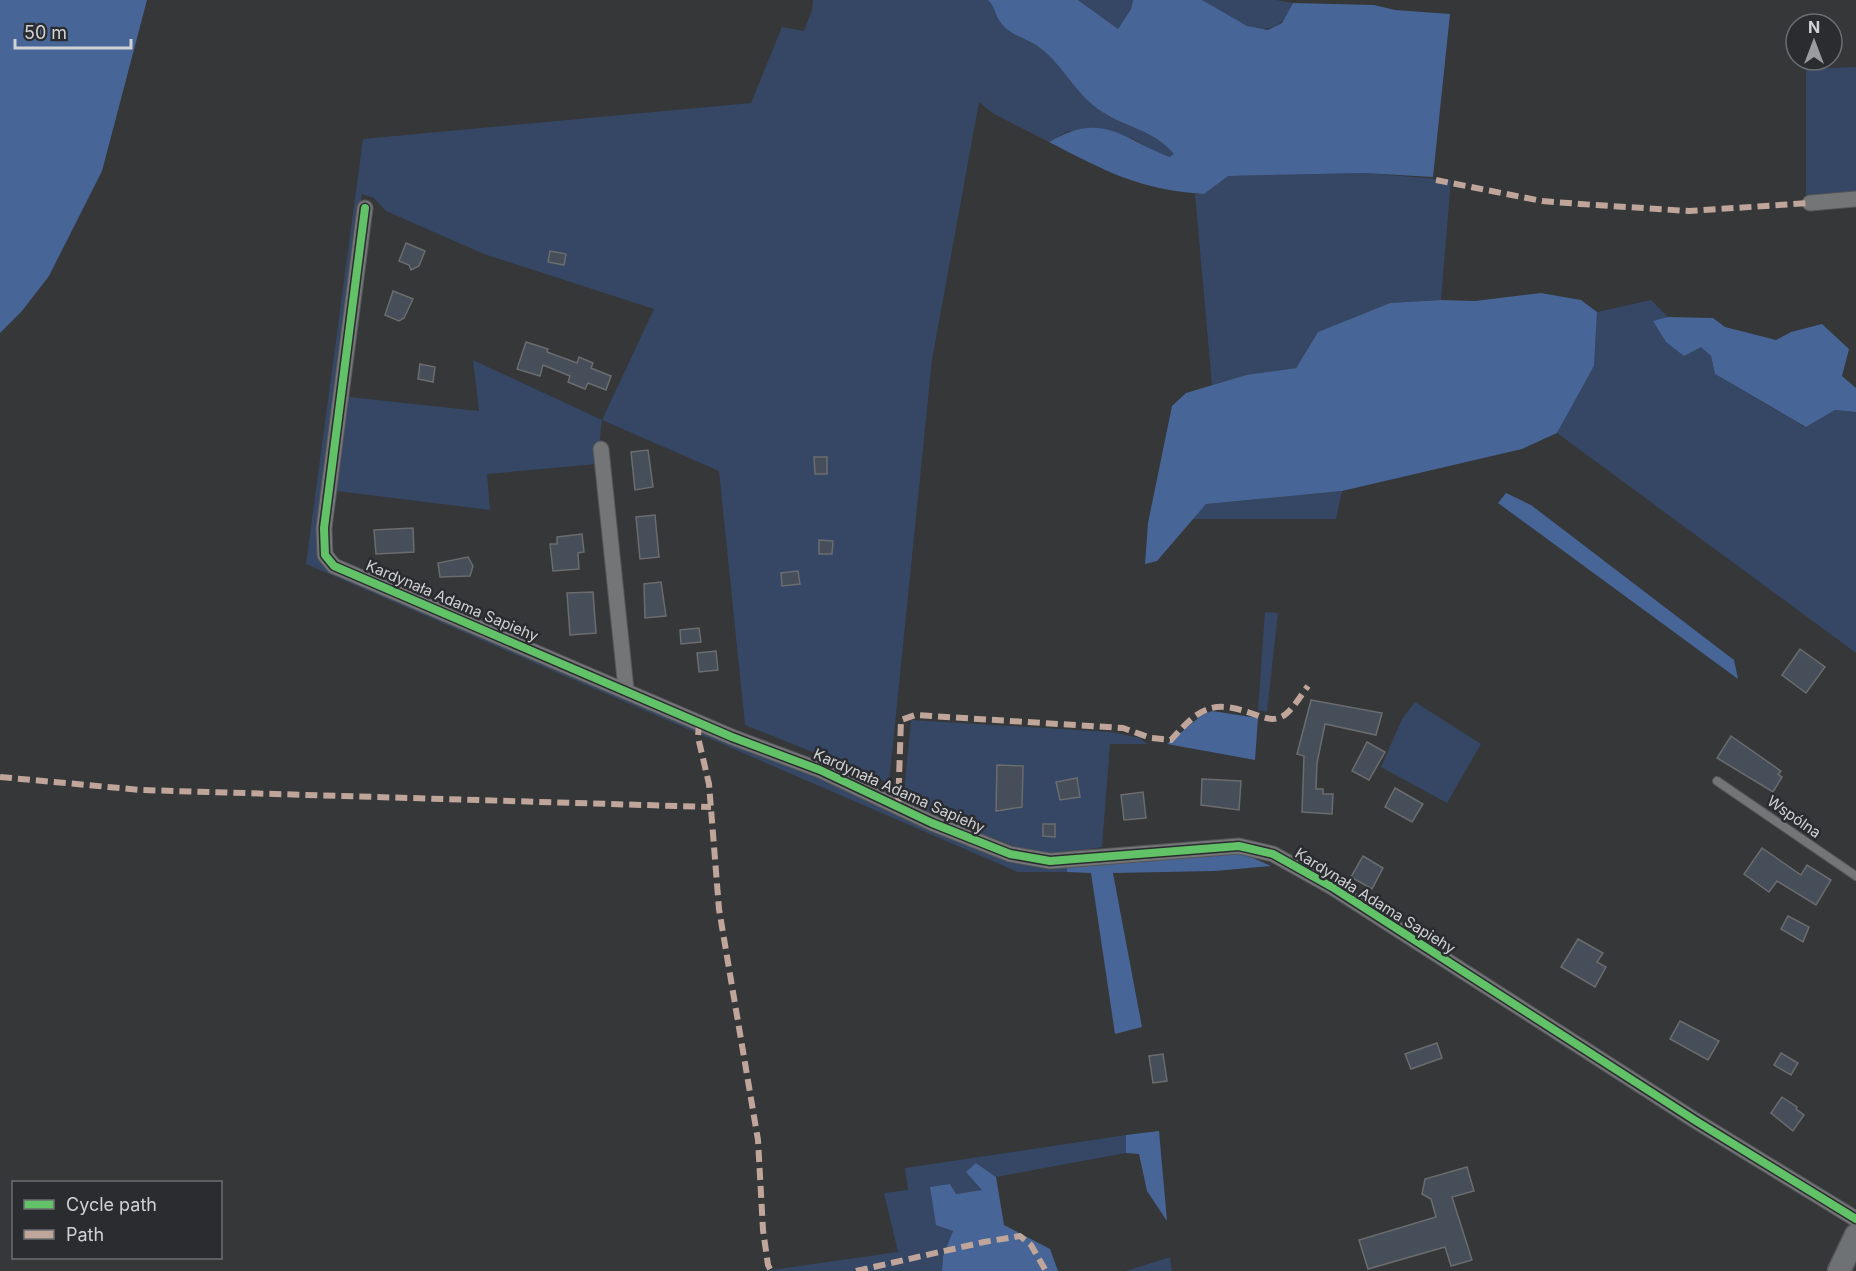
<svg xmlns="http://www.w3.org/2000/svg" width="1856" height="1271" font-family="Inter,sans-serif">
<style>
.green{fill:#354764}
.forest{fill:#476596}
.building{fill:#464e59;stroke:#6b6c6e;stroke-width:1.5}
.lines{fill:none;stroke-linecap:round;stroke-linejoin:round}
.service-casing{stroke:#545557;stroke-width:10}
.minor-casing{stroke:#545557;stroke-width:17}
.secondary-casing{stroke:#545557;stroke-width:25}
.service{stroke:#747577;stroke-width:8}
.minor{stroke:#747577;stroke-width:15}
.secondary{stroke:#6f7275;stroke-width:22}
.quiet{stroke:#c0a59a;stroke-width:6;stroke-dasharray:12 6;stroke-linecap:butt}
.cycleway-casing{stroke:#2a2c30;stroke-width:11}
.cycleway{stroke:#61c268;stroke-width:8}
.labels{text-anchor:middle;stroke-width:5;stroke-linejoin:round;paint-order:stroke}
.street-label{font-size:15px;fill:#d0d2d4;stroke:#2a2c30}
</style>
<rect width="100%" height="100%" fill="#353739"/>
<g class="green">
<path d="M813,0H988C995,6 995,16 1001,23C1010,36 1028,39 1040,48C1061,64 1075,90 1097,108C1121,127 1153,129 1175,154L1171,157L1153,151L1132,138L1068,131L1049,142L994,114L979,102L932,360L889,783L745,725L719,471L602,420L597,464L487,474L490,510L337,491L349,397L479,411L473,360L602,420L654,309L484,254L386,211L374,198L362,194L317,549L322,565L342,574L832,779L902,814L1067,864V872H1018L306,564L363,139L751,103L782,27L804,31L812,10Z"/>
<path d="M1078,0H1133L1131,9L1118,29Z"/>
<path d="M1202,0H1276L1293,3C1289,9 1286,19 1280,23C1259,41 1219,14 1202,0Z"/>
<path d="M1856,67V196L1806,198V69Z"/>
<path d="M1364,173L1451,180L1441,300L1390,303L1318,332L1296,368L1246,375L1212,385L1195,194H1204L1227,176Z"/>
<path d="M1651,300L1668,317L1653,322L1701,346L1711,356L1715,374L1805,427L1835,410L1856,412V653L1557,433L1594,366L1597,312Z"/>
<path d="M1342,491L1336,519H1190L1206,504Z"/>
<path d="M1265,612L1278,613L1267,712L1258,710Z"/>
<path d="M1415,702L1481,744L1447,803L1381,767L1402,719Z"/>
<path d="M911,720L1111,732L1140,738L1147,744H1110L1102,847L1044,857L903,804Z"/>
<path d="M1126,1135V1153L996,1177L976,1163L983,1190L955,1194L953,1231L943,1256L942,1271H764L898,1252L884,1193L908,1190L905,1168Z"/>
<path d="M1170,1257L1172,1271H1126Z"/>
</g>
<g class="forest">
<path d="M0,0H147L102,171L49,276L22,311L0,333Z"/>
<path d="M988,0H1078L1118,29L1131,9L1133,0H1202L1247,26L1268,30L1282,23L1293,3L1374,5L1395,10L1450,14L1433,177L1364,173L1228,176L1204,194C1140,190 1105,171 1049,142C1103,110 1122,139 1170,157L1174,154C1155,131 1128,128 1104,113C1077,97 1064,66 1040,48C1028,38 1010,36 1001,23C995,16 995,6 988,0Z"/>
<path d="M1541,293L1581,300L1597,312L1594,366L1557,433L1522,449L1342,491L1206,504L1157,561L1145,564L1148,523L1172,406L1186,393L1246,375L1296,368L1318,332L1390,303L1441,300L1475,301Z"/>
<path d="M1668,317L1713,318L1725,327L1776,340L1791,332L1822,324L1849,349L1842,376L1856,388V412L1835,410L1806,427L1715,374L1711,356L1701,347L1684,356L1666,342L1653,321Z"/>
<path d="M1506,493L1531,505L1734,660L1738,679L1498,503Z"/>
<path d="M1212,711L1258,718L1255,760L1167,744L1202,715Z"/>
<path d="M1240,852L1271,866L1215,871L1113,873L1142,1027L1115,1034L1091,873L1067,872V864Z"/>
<path d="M1159,1131L1167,1221L1147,1191L1139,1154L1126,1153V1135Z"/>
<path d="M976,1163L996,1177L1004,1225L1050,1249L1058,1271H942L943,1256L953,1231L936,1225L930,1187L950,1184L956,1194L982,1190L966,1172Z"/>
</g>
<g class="building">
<path d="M406,243L425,251L419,266L411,270L409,265L399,261Z"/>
<path d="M550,251L566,254L564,265L548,262Z"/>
<path d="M393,291L413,299L404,318L399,321L385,315Z"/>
<path d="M526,342L548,349L547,352L577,363L579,357L593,363L591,368L611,376L606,390L588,383L585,389L568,382L570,376L543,365L540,376L517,369Z"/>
<path d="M420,364L435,367L433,382L418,379Z"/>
<path d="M648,450L653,487L635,490L631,452Z"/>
<path d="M814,457H827V474H815Z"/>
<path d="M655,515L659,557L640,559L636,517Z"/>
<path d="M413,528L414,552L376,554L374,530Z"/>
<path d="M582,534L584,552L578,553L579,569L553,571L550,544H557V537Z"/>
<path d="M819,540L833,541L832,554H819Z"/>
<path d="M468,557L473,566L470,576L440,577L438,563Z"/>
<path d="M798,571L800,584L782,586L781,573Z"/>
<path d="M661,582L666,616L645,618L644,584Z"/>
<path d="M593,592L596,633L570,635L567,593Z"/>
<path d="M699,628L701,642L681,644L680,630Z"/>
<path d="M1800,649L1825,667L1806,693L1782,675Z"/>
<path d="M716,651L718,670L699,672L697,653Z"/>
<path d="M1311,700L1382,713L1376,735L1325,724L1317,763L1316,789H1323V794H1333L1332,814L1302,812L1304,756L1297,754Z"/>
<path d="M1731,736L1781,771L1778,774L1782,777L1773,792L1717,758Z"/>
<path d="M1367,742L1385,752L1369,780L1352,771Z"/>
<path d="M997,765L1023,766L1022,807L996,811Z"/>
<path d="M1077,778L1080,797L1060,800L1056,782Z"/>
<path d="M1202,779L1241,781L1239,810L1201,805Z"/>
<path d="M1395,788L1423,804L1412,822L1385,807Z"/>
<path d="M1143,792L1146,818L1124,820L1121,795Z"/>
<path d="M1043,824H1055V837L1043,836Z"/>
<path d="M1762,848L1801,875L1807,865L1831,880L1816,905L1777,881L1769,892L1744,874Z"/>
<path d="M1363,856L1383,868L1372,889L1351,877Z"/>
<path d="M1788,916L1809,927L1803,942L1781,929Z"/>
<path d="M1578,939L1603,953L1597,962L1606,967L1595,987L1561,967Z"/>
<path d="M1680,1021L1719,1041L1708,1060L1670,1039Z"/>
<path d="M1437,1043L1442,1058L1411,1069L1405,1054Z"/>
<path d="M1781,1053L1798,1063L1791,1075L1774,1065Z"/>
<path d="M1163,1054L1167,1081L1153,1083L1149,1056Z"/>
<path d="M1782,1097L1797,1107L1796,1109L1804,1115L1793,1131L1771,1113Z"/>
<path d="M1467,1167L1474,1191L1452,1197L1472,1260L1451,1266L1445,1247L1368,1269L1359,1240L1436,1217L1431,1199L1422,1194L1425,1179Z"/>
</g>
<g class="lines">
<defs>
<path id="service" d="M1717,781L1856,876"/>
<g id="minor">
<path d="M1810,203L1856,199"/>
<path d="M365,208L324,528L325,555L334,566L732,737L820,770L932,823L1010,854L1050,861L1239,846L1273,854L1332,887L1696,1121L1856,1219"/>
<path d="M601,449L626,689"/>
</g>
<path id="secondary" d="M1839,1271L1856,1235"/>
</defs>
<use href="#service" class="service-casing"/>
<use href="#minor" class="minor-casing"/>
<use href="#secondary" class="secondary-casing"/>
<use href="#service" class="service"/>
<use href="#minor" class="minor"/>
<use href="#secondary" class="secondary"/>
<g class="quiet">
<path d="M1436,180L1542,201L1580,204L1689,211L1810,203"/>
<path d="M699,723L698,737L709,784L719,909L758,1140L763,1230L768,1265L771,1271"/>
<path d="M0,777L141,790L711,807"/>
<path d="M898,808L901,720L915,715L1123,728L1151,738L1171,740C1202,705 1214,699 1259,716C1267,718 1272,721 1281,717C1291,713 1301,695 1308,686"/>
<path d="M856,1271L984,1242L1020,1236L1031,1245L1046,1271"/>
</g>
<defs>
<path id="cycleway" d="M365,208L324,528L325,555L334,566L732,737L820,770L932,823L1010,854L1050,861L1239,846L1273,854L1332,887L1696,1121L1856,1219"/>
</defs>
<use href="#cycleway" class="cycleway-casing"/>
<use href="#cycleway" class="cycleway"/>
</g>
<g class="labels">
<g class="street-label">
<text transform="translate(452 601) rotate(23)" y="5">Kardynała Adama Sapiehy</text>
<text transform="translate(899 791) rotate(24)" y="5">Kardynała Adama Sapiehy</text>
<text transform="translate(1794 817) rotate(35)" y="5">Wspólna</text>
<text transform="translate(1375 901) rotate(32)" y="5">Kardynała Adama Sapiehy</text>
</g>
</g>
<rect x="12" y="1181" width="210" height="78" fill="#2a2c30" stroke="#6c6e72" stroke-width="1.5"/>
<rect x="24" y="1200" width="30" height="9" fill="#61c268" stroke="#6c6e72" stroke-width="1.5"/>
<text x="66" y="1211" font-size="18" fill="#d0d2d4">Cycle path</text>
<rect x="24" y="1230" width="30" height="9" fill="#c0a59a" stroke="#6c6e72" stroke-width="1.5"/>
<text x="66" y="1241" font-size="18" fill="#d0d2d4">Path</text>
<g transform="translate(1814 42)"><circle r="28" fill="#2a2c30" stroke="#6c6e72" stroke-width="1.5"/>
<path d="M0-4.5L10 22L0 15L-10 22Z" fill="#9a9c9e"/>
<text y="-9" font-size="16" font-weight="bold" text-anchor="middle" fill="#d0d2d4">N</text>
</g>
<path d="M15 39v9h116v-9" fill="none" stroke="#d0d2d4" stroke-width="3"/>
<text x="24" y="39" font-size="18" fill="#d0d2d4" stroke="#2a2c30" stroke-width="4.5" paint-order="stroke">50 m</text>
</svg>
